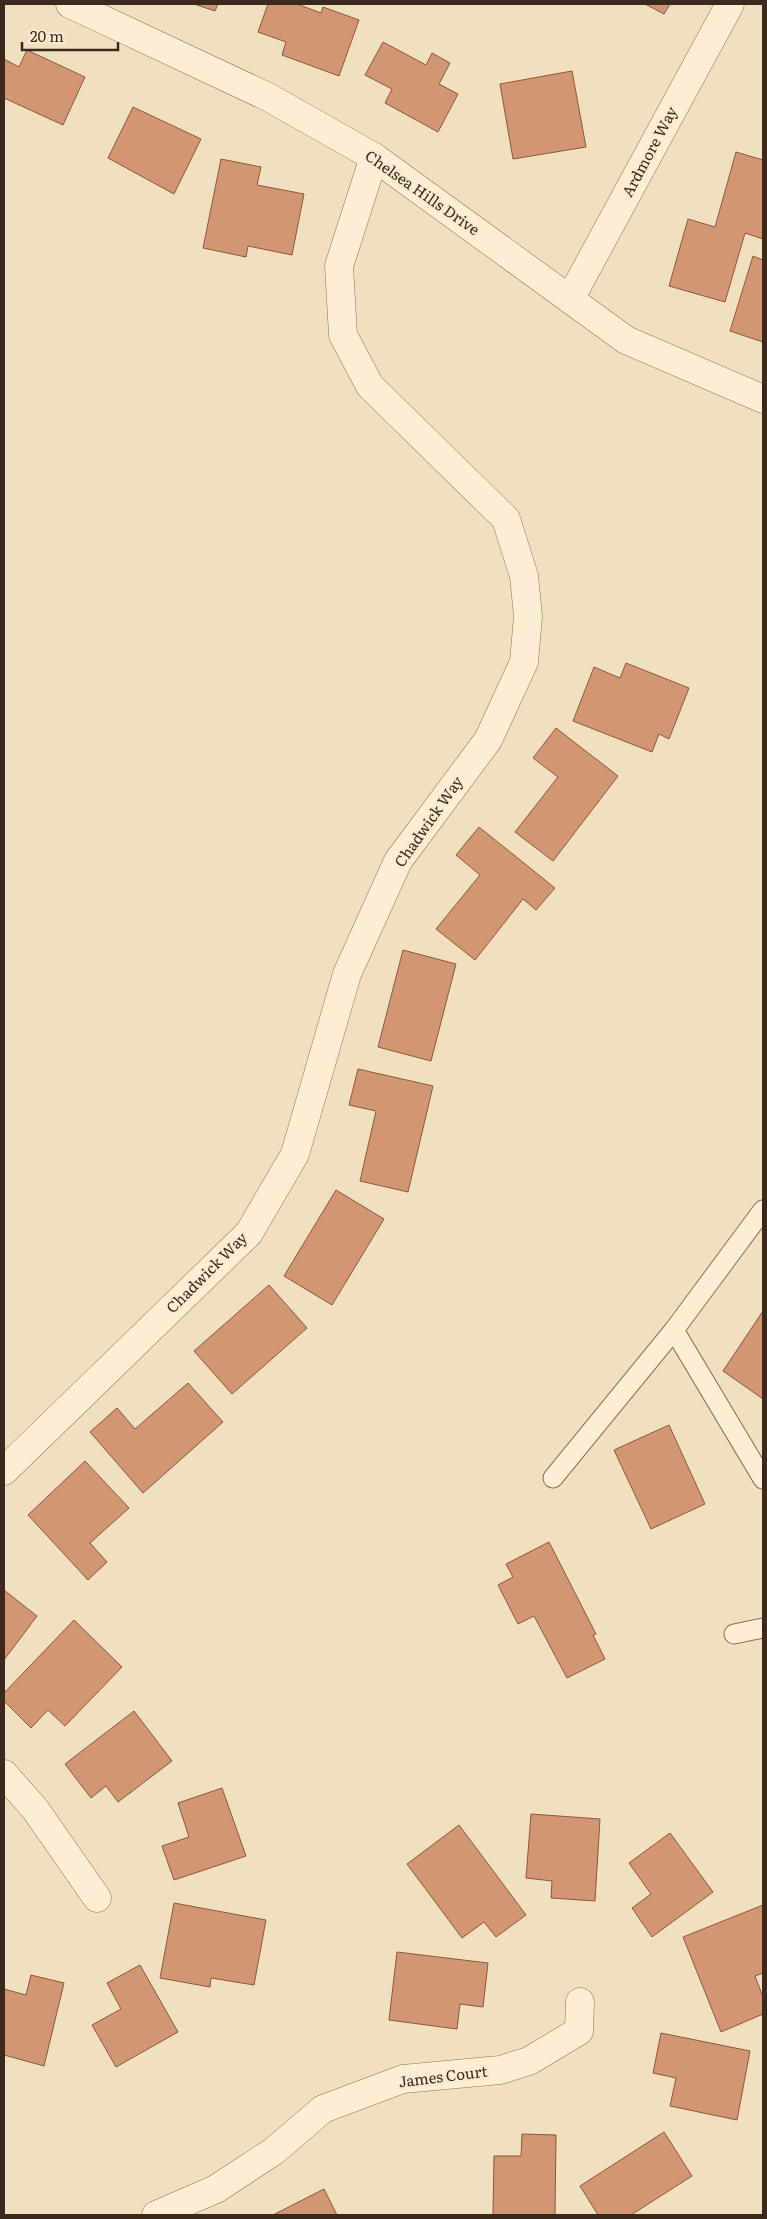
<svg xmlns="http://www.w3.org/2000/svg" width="767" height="2219" font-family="Literata,serif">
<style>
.building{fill:#d29673;stroke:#8c573b}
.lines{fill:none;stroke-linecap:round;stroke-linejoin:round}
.service-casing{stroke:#8b7057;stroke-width:21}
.minor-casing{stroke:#8b7057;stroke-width:29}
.tertiary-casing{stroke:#8b7057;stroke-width:29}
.service{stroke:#fbeed4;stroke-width:19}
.minor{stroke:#fbeed4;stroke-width:28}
.tertiary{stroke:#fbeed4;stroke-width:28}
.labels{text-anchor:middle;stroke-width:5;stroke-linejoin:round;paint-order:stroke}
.street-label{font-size:15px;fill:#3a291c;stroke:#f8ebd0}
</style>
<rect width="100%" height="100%" fill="#f1e0c0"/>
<g class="building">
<path d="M194,4H218L215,11Z"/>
<path d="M268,4H297L321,13L323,7L359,20L339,76L282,55L286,42L258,32Z"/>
<path d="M645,4H670L664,14Z"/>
<path d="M383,42L426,65L432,53L450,63L439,84L458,94L438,132L385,103L392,89L365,75Z"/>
<path d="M27,50L85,77L63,125L4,98V59L19,67Z"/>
<path d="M572,71L586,147L513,159L500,84Z"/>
<path d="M133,107L201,139L174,194L108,158Z"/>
<path d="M736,152L763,160V239L745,233L725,302L669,286L688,219L715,227Z"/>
<path d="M221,159L261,167L257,185L304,194L292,255L248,246L246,257L203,248Z"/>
<path d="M753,256L763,260V342L730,331Z"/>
<path d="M626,663L689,688L669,739L659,734L652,752L573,721L594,667L620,678Z"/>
<path d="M556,728L618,776L553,861L515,832L558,777L533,758Z"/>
<path d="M479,827L555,888L536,910L523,899L475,960L436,929L480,875L456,855Z"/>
<path d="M403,950L456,964L431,1061L378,1047Z"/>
<path d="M358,1069L433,1086L408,1192L360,1181L376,1111L349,1105Z"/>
<path d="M336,1190L384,1219L332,1305L284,1276Z"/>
<path d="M269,1285L307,1328L232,1394L194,1351Z"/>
<path d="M763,1311V1399L723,1371Z"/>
<path d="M188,1383L223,1422L143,1493L90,1432L117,1408L135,1429Z"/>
<path d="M669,1425L705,1504L651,1529L614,1450Z"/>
<path d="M85,1461L129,1508L90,1543L107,1562L88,1580L28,1515Z"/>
<path d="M549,1542L596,1634L593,1635L605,1659L567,1678L534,1616L518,1624L498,1585L513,1577L506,1564Z"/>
<path d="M4,1590L37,1616L4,1660Z"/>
<path d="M74,1620L122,1667L65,1726L48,1710L31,1728L4,1701V1693Z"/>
<path d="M134,1711L172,1761L118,1802L106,1786L91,1798L65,1764Z"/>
<path d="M222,1788L246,1856L174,1880L162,1846L189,1837L178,1803Z"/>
<path d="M531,1814L600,1819L595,1901L551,1898L552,1881L526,1878Z"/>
<path d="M459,1825L526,1915L496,1937L484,1922L462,1938L407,1864Z"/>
<path d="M670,1833L713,1892L652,1937L632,1908L651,1894L629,1863Z"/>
<path d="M174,1903L266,1920L254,1985L211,1978L210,1987L160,1978Z"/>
<path d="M763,1905V1973L755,1976L763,1997V2014L721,2032L683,1937Z"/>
<path d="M397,1952L488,1963L483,2007L460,2004L457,2029L389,2020Z"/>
<path d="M140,1965L178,2032L116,2067L92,2025L121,2009L107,1983Z"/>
<path d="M31,1975L64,1983L44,2066L4,2055V1989L26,1995Z"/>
<path d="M661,2033L750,2051L737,2120L670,2106L676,2078L653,2073Z"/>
<path d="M664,2132L692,2176L631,2215H598L580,2186Z"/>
<path d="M522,2134L556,2135L555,2215H493L494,2156H521Z"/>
<path d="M324,2189L337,2215H273Z"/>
</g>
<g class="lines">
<defs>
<g id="service">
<path d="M763,1210L674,1330L763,1479"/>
<path d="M553,1478L674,1330"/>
<path d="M734,1634L763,1628"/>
</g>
<g id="minor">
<path d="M570,299L730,4"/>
<path d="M4,1471L249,1233L295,1154L347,974L398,861L488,740L524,662L528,616L524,576L506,519L370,386L343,335L339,266L374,157"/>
<path d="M4,1774L35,1809L97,1898"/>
<path d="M156,2215L216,2189L274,2151L323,2109L403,2079L500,2070L529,2061L579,2031L580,2002"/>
</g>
<path id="tertiary" d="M70,4L268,97L374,157L626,340L763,399"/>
</defs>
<use href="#service" class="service-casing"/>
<use href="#minor" class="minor-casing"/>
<use href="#tertiary" class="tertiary-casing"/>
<use href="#service" class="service"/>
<use href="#minor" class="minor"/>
<use href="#tertiary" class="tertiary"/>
</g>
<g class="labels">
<g class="street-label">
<text transform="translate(650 152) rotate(-62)" y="5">Ardmore Way</text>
<text transform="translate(422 193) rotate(35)" y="5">Chelsea Hills Drive</text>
<text transform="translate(429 822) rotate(-55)" y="5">Chadwick Way</text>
<text transform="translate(207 1273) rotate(-45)" y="5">Chadwick Way</text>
<text transform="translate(443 2077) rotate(-7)" y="5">James Court</text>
</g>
</g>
<rect width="767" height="2219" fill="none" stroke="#3a291c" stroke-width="10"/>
<path d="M22 42v8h96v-8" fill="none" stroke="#3a291c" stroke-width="2.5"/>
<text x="30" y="42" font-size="15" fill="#3a291c" stroke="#f8ebd0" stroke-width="4" paint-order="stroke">20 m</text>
</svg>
